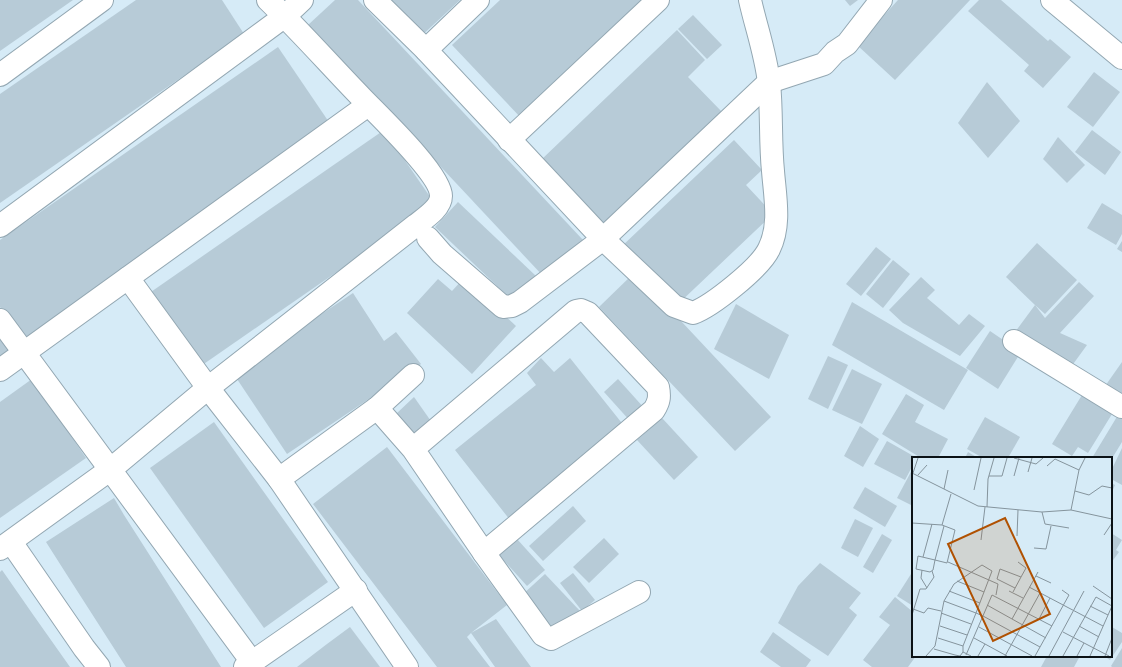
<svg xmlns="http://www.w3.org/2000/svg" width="1122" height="667" font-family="Manrope,sans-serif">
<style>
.building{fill:#b7cbd7}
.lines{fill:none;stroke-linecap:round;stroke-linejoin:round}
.minor-casing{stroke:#93a7b2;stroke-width:24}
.minor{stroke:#fff;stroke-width:22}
.inset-road{fill:none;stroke:#85949d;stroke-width:1}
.view{fill:#b05102;fill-opacity:0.15;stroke:#b05102;stroke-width:2}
.inset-edge{fill:none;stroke:#0b1216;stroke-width:2}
</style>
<rect width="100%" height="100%" fill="#d6ebf7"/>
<g class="building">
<path d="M0,0H73L0,51Z"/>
<path d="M136,0H222L244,34L0,203V94Z"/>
<path d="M335,0H358L583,240L544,277L308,25Z"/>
<path d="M382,0H460L418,39Z"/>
<path d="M500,0H647L522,119L452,45Z"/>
<path d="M845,0H858L850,6Z"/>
<path d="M898,0H970L895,80L857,45Z"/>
<path d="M979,0H1001L1048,41L1050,39L1071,57L1043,88L1024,71L1029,65L968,11Z"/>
<path d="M693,15L722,45L707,59L678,29Z"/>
<path d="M677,30L705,60L688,77L723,113L604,227L541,160Z"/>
<path d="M278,47L333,128L24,342L0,307V240Z"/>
<path d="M1094,72L1120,92L1093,127L1067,107Z"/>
<path d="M987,82L1020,121L988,158L958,123Z"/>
<path d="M384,130L435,204L198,368L148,294Z"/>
<path d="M1092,130L1121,152L1105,175L1075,152Z"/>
<path d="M1058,137L1085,165L1067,183L1043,159Z"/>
<path d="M734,140L762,170L746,185L773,214L676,306L621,247Z"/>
<path d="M458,202L536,276L513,301L435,227Z"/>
<path d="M1102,203L1122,215V234L1116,245L1087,228Z"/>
<path d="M1122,241V252L1117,249Z"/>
<path d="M1037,243L1077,280L1045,314L1035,305L1045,318L1079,282L1094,296L1060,333L1087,345L1071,367L1015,332L1035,305L1006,277Z"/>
<path d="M876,247L891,259L861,296L846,284Z"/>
<path d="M893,260L910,274L883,308L866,294Z"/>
<path d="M635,272L771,417L735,451L599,307Z"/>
<path d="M921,277L935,290L927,298L959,325L969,314L985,326L960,356L903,323L889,310Z"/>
<path d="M464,278L516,326L472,374L407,313L438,279L452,291Z"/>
<path d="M353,293L384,341L396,332L421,364L287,454L233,373Z"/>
<path d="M852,302L968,370L944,410L832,345Z"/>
<path d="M736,304L789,335L769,379L714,349Z"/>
<path d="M990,331L1021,352L998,389L966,368Z"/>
<path d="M0,339L10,353L0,359Z"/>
<path d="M828,356L848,365L828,409L808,399Z"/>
<path d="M541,358L554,372L570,358L625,427L510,520L455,450L536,385L527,373Z"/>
<path d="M1122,362V402L1103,389Z"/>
<path d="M852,369L882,384L862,424L832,410Z"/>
<path d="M32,379L86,458L0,518V402Z"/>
<path d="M618,379L645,409L631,422L604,392Z"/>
<path d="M906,394L924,405L915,422L948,439L938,458H921L882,434Z"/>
<path d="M1082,395L1112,414L1088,453L1078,447L1072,456L1052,444Z"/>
<path d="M414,397L433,424L416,439L396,414Z"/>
<path d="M1118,415L1122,418V442L1111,460V458H1092Z"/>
<path d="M985,417L1020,437L1008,458H983L967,449Z"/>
<path d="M662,418L698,457L674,480L637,440Z"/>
<path d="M214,422L328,582L264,628L150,468Z"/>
<path d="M860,426L879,439L863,467L844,456Z"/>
<path d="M887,441L917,458H913V465L905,480L874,464Z"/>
<path d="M387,447L507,605L471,633L496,619L531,667H495L471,633L467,637L490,667H437L313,504Z"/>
<path d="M1122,448V485L1111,479V471Z"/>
<path d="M968,452L978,458H965Z"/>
<path d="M913,468V506L897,498Z"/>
<path d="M1111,483L1115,485L1111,494Z"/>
<path d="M865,487L897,506L885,527L853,508Z"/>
<path d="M114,498L124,515L221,667H126L67,575L46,542Z"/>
<path d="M573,506L586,521L543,561L529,546Z"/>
<path d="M855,519L873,528L858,557L841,548Z"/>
<path d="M1111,533L1122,540L1116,550L1119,552L1111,563Z"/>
<path d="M882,534L892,540L873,573L863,567Z"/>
<path d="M604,538L619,554L589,583L573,567Z"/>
<path d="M517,539L545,570L527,586L499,555Z"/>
<path d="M820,563L861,593L849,608L857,615L828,656L778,623L798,586Z"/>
<path d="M2,570L34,616L70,667H0V572Z"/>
<path d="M573,573L595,600L582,611L560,583Z"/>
<path d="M545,574L580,611L557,633L522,595Z"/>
<path d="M911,574L913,575V606L897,596Z"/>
<path d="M895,597L913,612V656H916L908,667H872L863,660L890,625L879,617Z"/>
<path d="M350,627L380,667H297L327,644Z"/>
<path d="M1112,627L1122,633V642L1110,660L1104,656H1111Z"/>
<path d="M773,632L811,660L806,667H781L760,652Z"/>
<path d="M1122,648V667H1112L1111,666Z"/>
<path d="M1047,656H1080L1074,667H1041Z"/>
</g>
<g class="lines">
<defs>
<g id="minor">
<path d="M375,0L426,50L603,239L674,306L693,313C712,306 760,268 769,249C781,225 775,197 773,171C770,142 772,112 769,83C766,55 756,27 750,0"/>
<path d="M1052,0L1122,58"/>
<path d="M426,50L478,0"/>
<path d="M0,75L102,0"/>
<path d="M509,140L658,0"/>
<path d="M0,226L285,16L302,0"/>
<path d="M428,238L442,254L503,307L512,306L520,302L603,239L769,82L824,64L835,52L847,44L881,0"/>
<path d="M128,278L208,388L279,479L407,667"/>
<path d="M0,320L252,662"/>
<path d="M1014,341L1122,407"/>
<path d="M0,370L368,105"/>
<path d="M377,408L413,449L484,553L654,410C659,402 660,397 658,387L588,313L581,310L576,311L413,449"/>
<path d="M279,479L377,408L413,375"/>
<path d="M11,542L84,648L99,667"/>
<path d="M0,549L111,469L208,388L416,225C425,218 441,208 441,196C441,174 377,114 361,97C330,65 300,31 268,0"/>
<path d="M484,553L543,635L551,639L639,592"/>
<path d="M245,667L356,590"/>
</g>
</defs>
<use href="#minor" class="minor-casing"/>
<use href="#minor" class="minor"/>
</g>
<g transform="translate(912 457)">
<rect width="200" height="200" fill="#d6ebf7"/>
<path class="inset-road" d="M102,1L124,7L131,1M135,9L143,2L167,13M116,15L120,1M0,16L66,49L130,55L159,53L200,62M1,16L6,1M6,18L15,8M77,19H90L95,1M102,19L107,1M32,32L36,13M62,33L69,1M163,34L177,38L190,29L200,31M75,50L76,22L82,1M159,53L167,13L173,1M130,55L133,67L157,71M0,66L30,68L43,73L35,106L23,103L6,99L4,112L18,115L21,113L23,103L32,69M30,68L39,37M192,78L200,66M105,79L106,53M69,83L73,50M122,91L134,92L139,69M11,100L20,67M36,105L86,127L84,138M106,105L114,111L109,120M10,113L9,121L15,131M124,119L139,126M45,124L72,135M181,129L200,142M117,130L191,169M37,134L68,146M97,134L111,141M101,135L109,120L88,112L85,122L103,131M75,148L134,181M178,149L196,158M1,152L12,156L16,151L29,154M29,156L59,167M0,158L8,132H14L22,120L20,114M100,162L126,115M127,162L138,141M28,169L55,178M167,169L187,180M67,170L120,199M151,175L197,199M26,181L51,189M62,181L95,199M22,192L43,198L48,199L51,195M54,198L80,138L140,169M14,199L23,189L32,144M59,199L51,195V189L64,156L80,114L70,108L42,127L32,144L64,156L71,159L128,190M66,199L73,187M93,199L128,136M123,199L157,138L150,133M137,199L172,134M151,199L184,140L200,149L178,199M165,199L172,186M193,199L200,181"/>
<path class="view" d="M93,61L138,157L81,184L36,87Z"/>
<rect width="200" height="200" class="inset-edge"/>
</g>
</svg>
